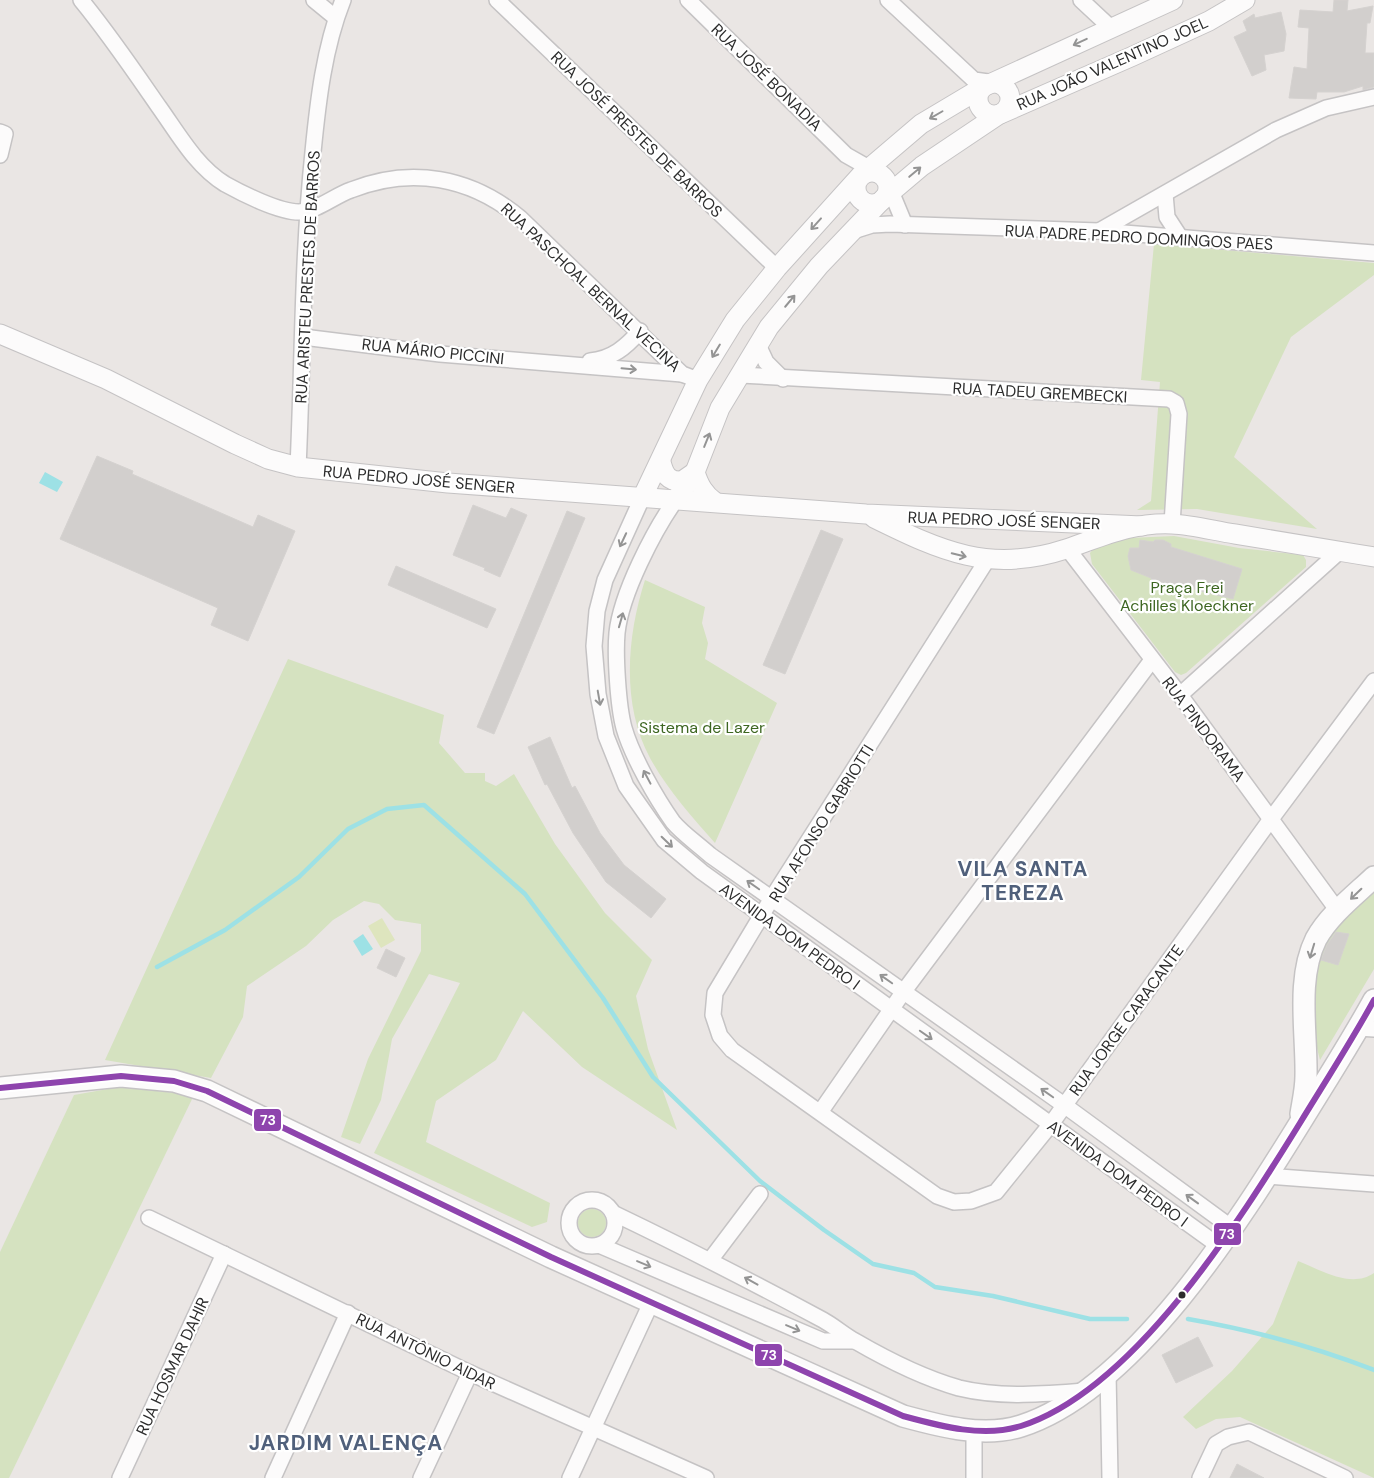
<svg xmlns="http://www.w3.org/2000/svg" width="1374" height="1478" font-family="'DM Sans',sans-serif">
<style>
.green{fill:#d5e2c0}
.pitch{fill:#dee5be}
.water{fill:#9de1e5}
.lines{fill:none;stroke-linecap:round;stroke-linejoin:round}
.stream{stroke:#9de1e5;stroke-width:4.5}
.building{fill:#d2cfcd;stroke:#d5d2d0}
.minor-casing{stroke:#c5c3c4;stroke-width:18}
.tertiary-casing{stroke:#c5c3c4;stroke-width:21}
.secondary-casing{stroke:#c5c3c4;stroke-width:24}
.minor{stroke:#fcfbfb;stroke-width:15}
.tertiary{stroke:#fcfbfb;stroke-width:19}
.secondary{stroke:#fcfbfb;stroke-width:21}
.bus-1-casing{stroke:#fff;stroke-width:10}
.bus-1{stroke:#8e44ad;stroke-width:6}
.oneway{stroke:#949494}
.bus-dot{fill:#2d2d2d;stroke:#fff;stroke-width:2}
.labels{text-anchor:middle;stroke-width:4.5;stroke-linejoin:round;paint-order:stroke}
.street-label{font-size:16px;fill:#2d2d2d;stroke:#fff}
.park-label{font-size:16px;fill:#3d6621;stroke:#fff}
.district-label{font-size:21px;font-weight:bold;letter-spacing:1px;fill:#50607b;stroke:#fff}
.line-badge{stroke:#fff;stroke-width:2}
.badge-label{font-size:14px;text-anchor:middle;font-weight:bold;fill:#fff}
</style>
<rect width="100%" height="100%" fill="#eae6e4"/>
<g class="green">
<path d="M1154,244L1374,263V275L1291,337L1234,457L1317,529L1197,509L1137,510L1151,501L1160,382L1141,380Z"/>
<path d="M1174,536L1239,548L1303,555L1306,560V567L1186,673L1181,675L1175,672L1092,564L1090,553L1097,544L1129,538Z"/>
<path d="M645,580L705,607L702,623L708,643L705,659L777,703L715,843C692,817 667,789 650,758C621,704 627,636 645,580Z"/>
<path d="M288,659L444,715L439,743L465,773H485V781L496,786L514,774L555,844L605,913L652,960L636,996L648,1049L677,1130L582,1067L523,1011L496,1060L436,1101L426,1142L550,1203L547,1222L532,1227L374,1153L460,983L429,974L392,1039L381,1100L360,1144L341,1137L368,1059L421,951V924L395,920L379,904L364,901L333,920L306,946L247,986L243,1017L211,1078L105,1060Z"/>
<path d="M1374,889V969L1320,1060L1311,1025L1313,989L1320,960L1331,931Z"/>
<path d="M119,1087L194,1095L9,1478H0V1252L74,1095Z"/>
<circle cx="592" cy="1223" r="14"/>
<path d="M1298,1261C1321,1270 1351,1289 1374,1273V1478L1240,1417L1216,1419L1196,1429L1183,1417L1232,1371L1273,1324Z"/>
</g>
<path class="pitch" d="M382,918L395,940L381,948L368,926Z"/>
<g class="water">
<path d="M45,472L63,482L57,492L39,483Z"/>
<path d="M363,934L373,949L362,956L353,941Z"/>
</g>
<g class="lines">
<g class="stream">
<path d="M157,967L225,930L299,877L348,829L387,809L424,805L525,894L603,998L653,1077L760,1181L824,1230L873,1264L914,1273L935,1287L993,1296L1090,1319H1127"/>
<path d="M1188,1319C1251,1330 1315,1347 1374,1370"/>
</g>
</g>
<g class="building">
<path d="M1334,0H1348L1347,11L1373,6L1370,23H1367L1365,53H1374V87L1363,90V86L1344,92H1317L1316,99L1289,98L1294,67L1307,69L1309,28L1298,27L1300,10L1333,12Z"/>
<path d="M1281,12L1286,34L1284,51L1264,55L1266,70L1252,76L1234,37L1247,31L1243,21L1254,14L1255,18Z"/>
<path d="M97,456L133,471L132,474L253,527L258,515L295,531L248,641L211,625L218,608L60,539Z"/>
<path d="M473,505L506,518L511,508L527,515L500,577L484,570L485,568L453,555Z"/>
<path d="M567,511L585,518L494,734L477,727Z"/>
<path d="M821,530L843,539L785,674L763,665Z"/>
<path d="M1140,540L1153,542L1155,540H1163L1171,544V547L1242,569L1233,599L1173,584L1172,588L1152,582L1151,578L1131,570L1128,556L1130,548H1139Z"/>
<path d="M396,566L496,609L487,628L388,585Z"/>
<path d="M550,737L572,788L575,786L600,833L624,865L666,899L651,918L606,882L573,833L547,784L545,785L528,747Z"/>
<path d="M1336,932L1349,934L1338,965L1321,960L1327,945Z"/>
<path d="M386,949L405,958L396,977L377,968Z"/>
<path d="M1198,1337L1213,1366L1176,1383L1162,1355Z"/>
<path d="M1237,1464L1264,1478H1230Z"/>
</g>
<g class="lines">
<defs>
<g id="minor">
<path d="M81,0C109,34 134,71 159,107C179,135 196,166 225,184C243,194 279,212 299,212C317,211 334,196 351,190C411,166 471,177 520,218L682,374L698,380"/>
<path d="M314,0L336,18"/>
<path d="M497,0L777,268"/>
<path d="M688,0L846,155L876,172"/>
<path d="M888,0L974,80L995,83"/>
<path d="M1081,0L1111,28"/>
<path d="M0,132L5,134L0,155"/>
<path d="M888,184L905,225"/>
<path d="M1165,194L1167,217L1180,237"/>
<path d="M853,231L872,225L890,224L1099,231L1374,253"/>
<path d="M1099,231L1276,130L1326,108L1374,97"/>
<path d="M303,337L440,354L682,374"/>
<path d="M759,347L766,362L783,379"/>
<path d="M590,361C612,359 626,347 640,331"/>
<path d="M741,375L1169,399L1176,403L1179,414L1172,524"/>
<path d="M298,467C303,362 302,257 313,152C318,101 324,48 343,0"/>
<path d="M643,496L605,580L597,611L594,646L598,694L606,736L626,786L664,840L702,872L1219,1246"/>
<path d="M677,498C654,530 621,594 617,633C615,655 618,706 624,728C632,756 656,798 673,822C683,834 698,844 710,855L1064,1105L1232,1228"/>
<path d="M1067,548L1180,695L1338,911"/>
<path d="M987,560L772,898L715,993L713,1015L720,1036L732,1050L937,1196L954,1202L971,1201L996,1192L1051,1124L1271,819L1374,681"/>
<path d="M1180,695L1340,551"/>
<path d="M1358,1028L1374,1029"/>
<path d="M821,1111L904,991L1152,660"/>
<path d="M1268,1176L1374,1184"/>
<circle cx="592" cy="1223" r="23"/>
<path d="M613,1213C684,1247 754,1283 823,1320C834,1326 844,1335 855,1341C886,1359 924,1378 959,1388C1000,1398 1042,1394 1084,1391"/>
<path d="M149,1218L470,1373L706,1478"/>
<path d="M599,1245L823,1341H854"/>
<path d="M711,1259L760,1194"/>
<path d="M1108,1373L1110,1478"/>
<path d="M974,1431V1478"/>
<path d="M120,1478L224,1254"/>
<path d="M273,1478L348,1313"/>
<path d="M421,1478L470,1373"/>
<path d="M570,1478L651,1303"/>
<path d="M1200,1478L1216,1444L1228,1437L1249,1432L1345,1478"/>
</g>
<g id="tertiary">
<circle cx="994" cy="99" r="16"/>
<circle cx="872" cy="188" r="16"/>
<path d="M0,334L106,379L235,444L268,459L298,467L448,483L866,514L1142,526"/>
<path d="M661,462C664,474 668,482 682,481L695,472C699,485 704,494 715,502"/>
<path d="M643,496L698,380L735,320L777,268L860,176L921,124L983,87L1173,0"/>
<path d="M677,498L695,472L720,408L769,327L819,266L883,199L922,166L998,115L1133,56L1209,21L1245,0"/>
<path d="M874,518C941,551 990,574 1066,549C1101,537 1133,522 1172,524C1193,525 1215,531 1235,534C1282,542 1328,549 1374,557"/>
</g>
<g id="secondary">
<path d="M0,1088L121,1076L174,1081L207,1091L551,1257L903,1416C940,1426 983,1438 1021,1426C1134,1390 1240,1220 1300,1123C1325,1082 1351,1042 1374,1000"/>
<path d="M1301,1114C1303,1101 1306,1089 1306,1076C1307,1033 1296,979 1316,939C1329,915 1355,895 1374,877"/>
</g>
</defs>
<use href="#minor" class="minor-casing"/>
<use href="#tertiary" class="tertiary-casing"/>
<use href="#secondary" class="secondary-casing"/>
<use href="#minor" class="minor"/>
<use href="#tertiary" class="tertiary"/>
<use href="#secondary" class="secondary"/>
<defs>
<path id="bus-1" d="M0,1088L121,1076L174,1081L207,1091L551,1257L903,1416C940,1426 983,1438 1021,1426C1134,1390 1240,1220 1300,1123C1325,1082 1351,1042 1374,1000"/>
</defs>
<use href="#bus-1" class="bus-1-casing"/>
<use href="#bus-1" class="bus-1"/>
</g>
<defs><path id="oneway-shaft" d="M-6 0H5M1.5-3L5.5 0L1.5 3" fill="none" stroke-width="1.6" stroke-linecap="round" stroke-linejoin="round" transform="scale(1.25)"/></defs>
<g class="oneway">
<use href="#oneway-shaft" transform="translate(1080 42) rotate(155)"/>
<use href="#oneway-shaft" transform="translate(936 115) rotate(150)"/>
<use href="#oneway-shaft" transform="translate(915 172) rotate(-40)"/>
<use href="#oneway-shaft" transform="translate(816 224) rotate(132)"/>
<use href="#oneway-shaft" transform="translate(790 301) rotate(-50)"/>
<use href="#oneway-shaft" transform="translate(716 351) rotate(121)"/>
<use href="#oneway-shaft" transform="translate(629 369) rotate(5)"/>
<use href="#oneway-shaft" transform="translate(707 440) rotate(-68)"/>
<use href="#oneway-shaft" transform="translate(623 540) rotate(115)"/>
<use href="#oneway-shaft" transform="translate(959 555) rotate(14)"/>
<use href="#oneway-shaft" transform="translate(621 620) rotate(-74)"/>
<use href="#oneway-shaft" transform="translate(599 698) rotate(80)"/>
<use href="#oneway-shaft" transform="translate(647 777) rotate(-118)"/>
<use href="#oneway-shaft" transform="translate(667 842) rotate(44)"/>
<use href="#oneway-shaft" transform="translate(753 885) rotate(-145)"/>
<use href="#oneway-shaft" transform="translate(1356 894) rotate(136)"/>
<use href="#oneway-shaft" transform="translate(1312 951) rotate(107)"/>
<use href="#oneway-shaft" transform="translate(886 979) rotate(-145)"/>
<use href="#oneway-shaft" transform="translate(926 1035) rotate(35)"/>
<use href="#oneway-shaft" transform="translate(1047 1093) rotate(-145)"/>
<use href="#oneway-shaft" transform="translate(1192 1199) rotate(-144)"/>
<use href="#oneway-shaft" transform="translate(644 1264) rotate(23)"/>
<use href="#oneway-shaft" transform="translate(751 1281) rotate(-151)"/>
<use href="#oneway-shaft" transform="translate(793 1328) rotate(23)"/>
</g>
<circle class="bus-dot" cx="1182" cy="1295" r="4.5"/>
<g class="labels">
<g class="street-label">
<text transform="translate(1112 63) rotate(-24)" y="6">RUA JOÃO VALENTINO JOEL</text>
<text transform="translate(767 77) rotate(44)" y="6">RUA JOSÉ BONADIA</text>
<text transform="translate(637 134) rotate(44)" y="6">RUA JOSÉ PRESTES DE BARROS</text>
<text transform="translate(1139 237) rotate(3)" y="6">RUA PADRE PEDRO DOMINGOS PAES</text>
<text transform="translate(307 277) rotate(-87)" y="6">RUA ARISTEU PRESTES DE BARROS</text>
<text transform="translate(591 287) rotate(43)" y="6">RUA PASCHOAL BERNAL VECINA</text>
<text transform="translate(433 351) rotate(6)" y="6">RUA MÁRIO PICCINI</text>
<text transform="translate(1040 392) rotate(3)" y="6">RUA TADEU GREMBECKI</text>
<text transform="translate(419 479) rotate(5)" y="6">RUA PEDRO JOSÉ SENGER</text>
<text transform="translate(1004 520) rotate(2)" y="6">RUA PEDRO JOSÉ SENGER</text>
<text transform="translate(1204 729) rotate(53)" y="6">RUA PINDORAMA</text>
<text transform="translate(821 823) rotate(-58)" y="6">RUA AFONSO GABRIOTTI</text>
<text transform="translate(790 936) rotate(36)" y="6">AVENIDA DOM PEDRO I</text>
<text transform="translate(1126 1020) rotate(-54)" y="6">RUA JORGE CARACANTE</text>
<text transform="translate(1118 1173) rotate(36)" y="6">AVENIDA DOM PEDRO I</text>
<text transform="translate(426 1351) rotate(26)" y="6">RUA ANTÔNIO AIDAR</text>
<text transform="translate(172 1366) rotate(-65)" y="6">RUA HOSMAR DAHIR</text>
</g>
<g class="park-label">
<text x="1187" y="593">Praça Frei<tspan x="1187" dy="18">Achilles Kloeckner</tspan></text>
<text x="702" y="733">Sistema de Lazer</text>
</g>
<g class="district-label">
<text x="1023" y="876">VILA SANTA<tspan x="1023" dy="24">TEREZA</tspan></text>
<text x="346" y="1450">JARDIM VALENÇA</text>
</g>
</g>
<g class="line-badge">
<rect x="253" y="1108" width="29" height="24" rx="5" fill="#8e44ad"/>
<rect x="1213" y="1222" width="29" height="24" rx="5" fill="#8e44ad"/>
<rect x="754" y="1343" width="29" height="24" rx="5" fill="#8e44ad"/>
</g>
<g class="badge-label">
<text x="268" y="1125">73</text>
<text x="1227" y="1239">73</text>
<text x="769" y="1360">73</text>
</g>
</svg>
